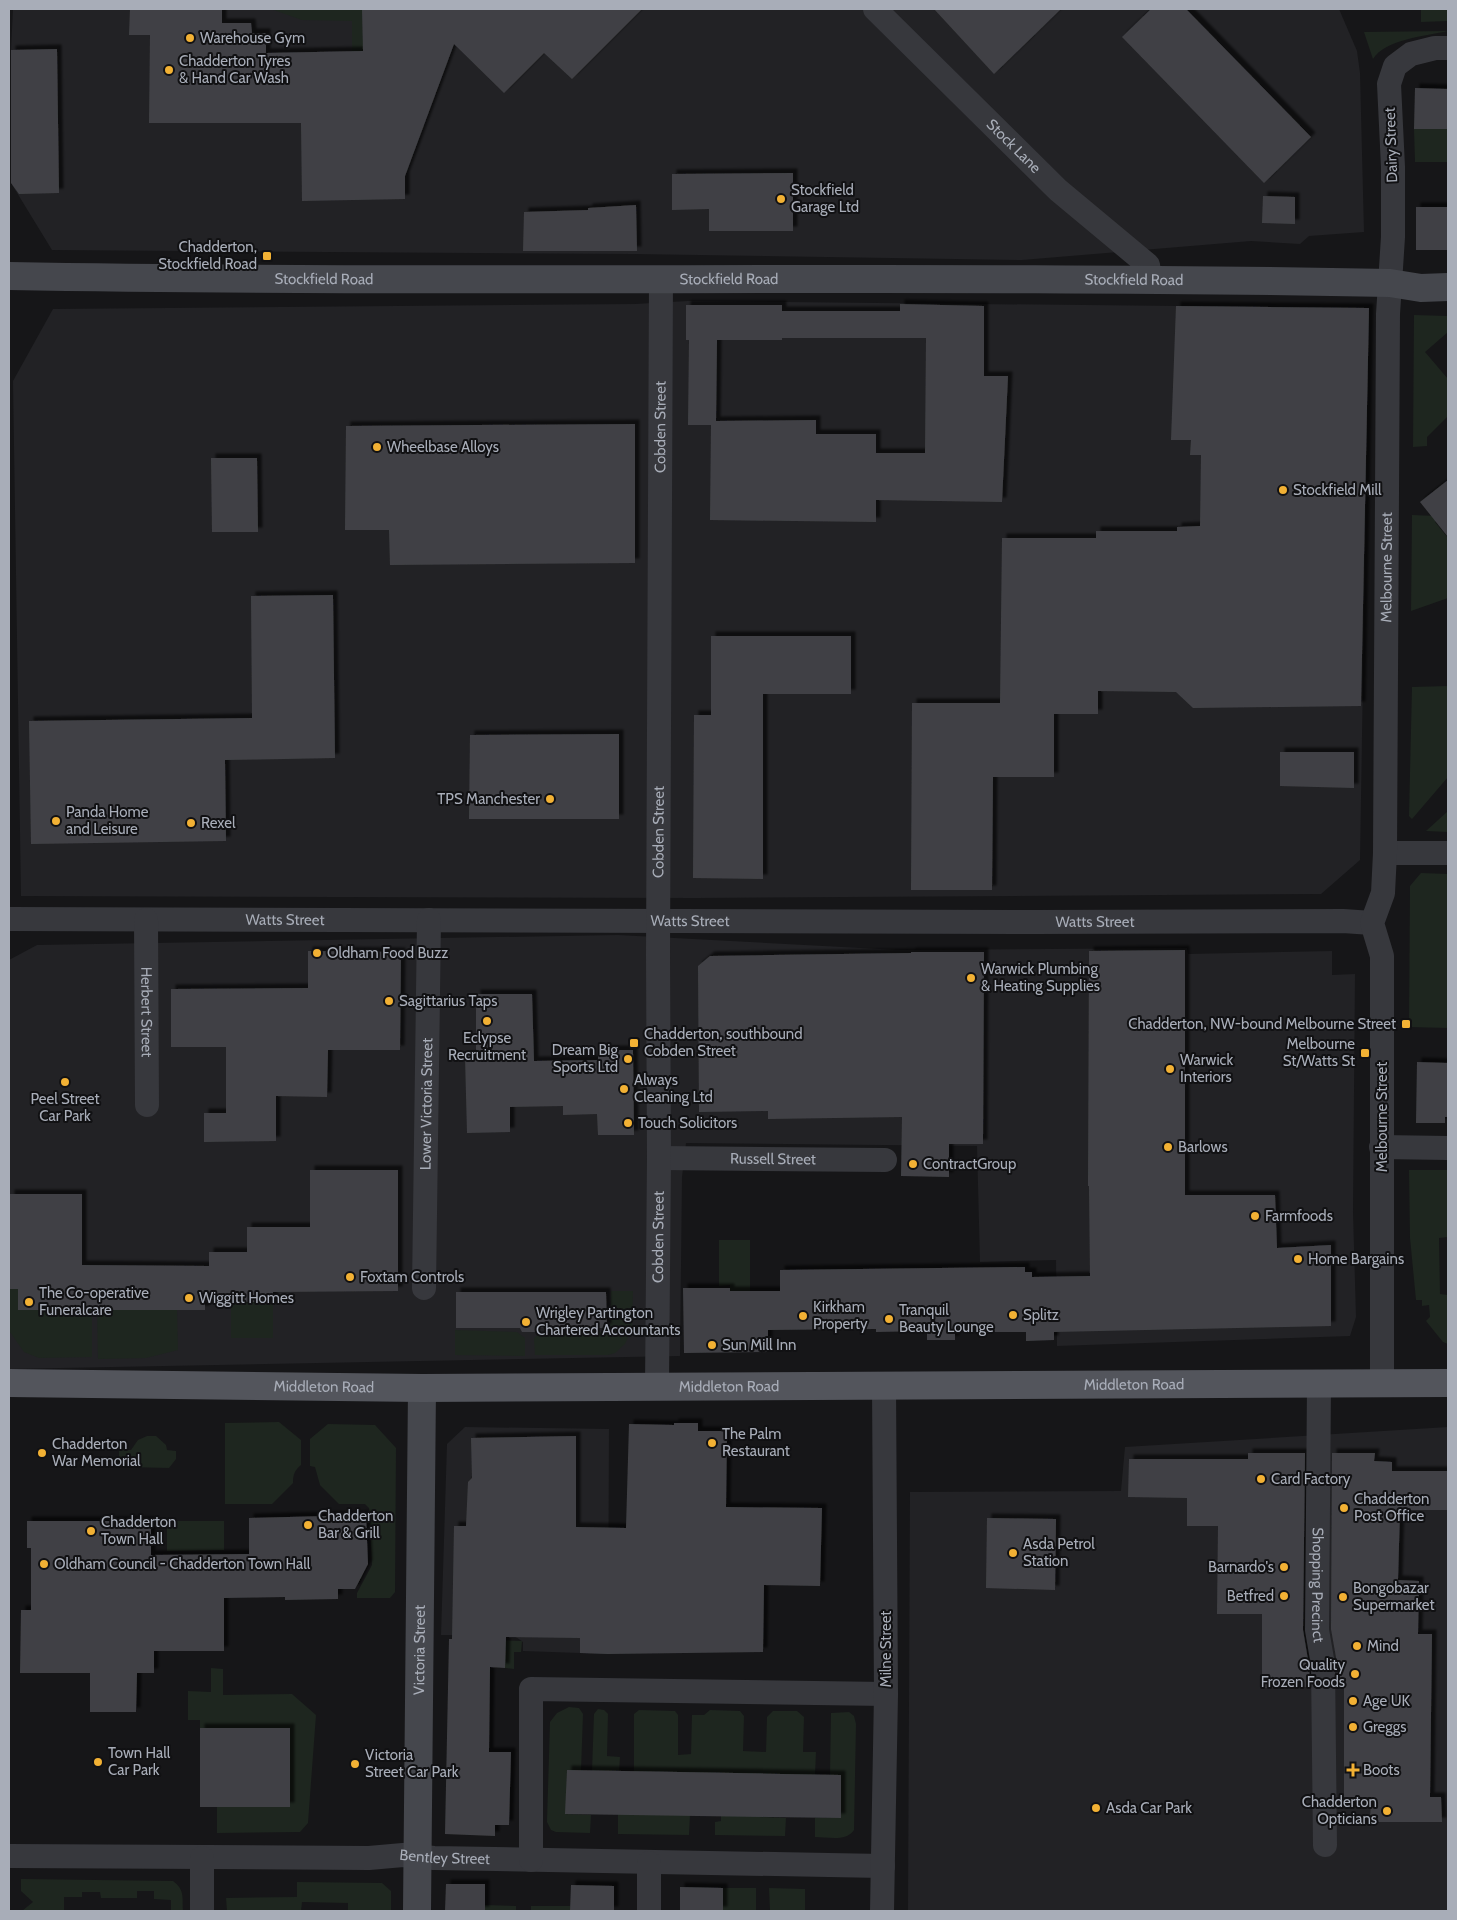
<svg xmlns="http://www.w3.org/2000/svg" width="1457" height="1920" font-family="Cabin,sans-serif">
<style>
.built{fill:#222225}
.green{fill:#1e261f}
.building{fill:#404145;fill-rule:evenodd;filter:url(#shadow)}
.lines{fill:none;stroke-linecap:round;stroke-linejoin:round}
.street{stroke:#37383d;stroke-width:24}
.secondary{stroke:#45474d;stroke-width:28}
.primary{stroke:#53555c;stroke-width:28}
.poi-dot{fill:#f2b134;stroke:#111113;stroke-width:2}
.labels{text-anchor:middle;stroke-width:4;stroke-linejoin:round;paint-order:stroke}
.poi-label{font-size:15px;fill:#a8adb8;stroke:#111113;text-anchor:start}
.street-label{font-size:15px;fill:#a8adb8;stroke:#111113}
</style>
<defs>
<filter id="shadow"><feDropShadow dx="4.5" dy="-4.5" stdDeviation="1" flood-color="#0009"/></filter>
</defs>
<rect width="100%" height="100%" fill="#161618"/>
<g class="built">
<path d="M13,9H1339L1357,51L1360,73L1364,232L1309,236L1300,244L1251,241L1022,260L634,254L52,250L11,183V50Z"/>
<path d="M688,301L1369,308L1360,860L1321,894L696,898L21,896L13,381L53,309L635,304Z"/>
<path d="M618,935L899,950L1187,948L1188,954L1332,951V975L1355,974L1353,1212L1356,1317L1350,1336L1057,1346L1056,1260L980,1262L977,1146L686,1143L682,1177L680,1356L9,1369V960L37,945Z"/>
<path d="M465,1427L609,1429L608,1654L523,1651V1642L513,1635H441L447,1444Z"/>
<path d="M1448,1427V1911H908L910,1492L1121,1491L1125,1447Z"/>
</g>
<g class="green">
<path d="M271,9H362L363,43L408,51H352V21L302,20Z"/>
<path d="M1421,9H1448V21L1421,22Z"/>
<path d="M1448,31C1426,36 1385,39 1373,59L1364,32Z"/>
<path d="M1414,129H1448V162H1415Z"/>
<path d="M1414,315L1448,316V332L1425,352L1448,379V416L1427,437V446L1413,447Z"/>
<path d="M1448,505V511L1435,522L1448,538V598L1411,611L1412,515L1436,516Z"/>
<path d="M1448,686V777L1412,819L1409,816L1412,687Z"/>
<path d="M1448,811V832L1426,831Z"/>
<path d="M1421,873L1448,874V1028L1409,1027L1410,886Z"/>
<path d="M1409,1170H1448V1237L1439,1238L1440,1294L1448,1295V1344L1443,1342L1426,1321L1430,1317L1429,1305L1422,1306V1300H1416L1410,1238Z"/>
<path d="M719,1240H750V1310L730,1298V1285L719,1286Z"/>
<path d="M92,1267V1357L39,1358L24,1352L10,1332V1289H18Z"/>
<path d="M611,1291H633L632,1329L625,1344L615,1353L608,1355H535L534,1338L542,1332H610Z"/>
<path d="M231,1301L273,1302V1338H231Z"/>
<path d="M97,1309L177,1310L178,1350L146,1358L98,1359Z"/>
<path d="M455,1330L517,1332L525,1338V1356L455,1355Z"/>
<path d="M279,1422L301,1440V1465C295,1470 293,1474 293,1483L272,1504H225V1423Z"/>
<path d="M328,1424L375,1425L396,1448L395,1592L390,1598H357V1593L372,1565L369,1508L365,1504H339L320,1485L315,1467L310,1466V1439Z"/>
<path d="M147,1436H156L166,1445L167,1450L176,1451V1459L169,1468L127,1467L119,1458V1450H131L138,1440Z"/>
<path d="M167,1521H224V1550L167,1551Z"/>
<path d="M491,1640L522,1641L521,1652H514V1669L505,1668Z"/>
<path d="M211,1668L223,1669V1695L292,1694L316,1715L308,1823L300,1832L217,1833V1807L290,1728H200V1720H188V1691L211,1692Z"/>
<path d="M569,1707L579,1708L583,1714L581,1771H567L566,1814L591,1815L590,1833L556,1832L551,1830L547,1822L550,1722L557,1713Z"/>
<path d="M598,1709L604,1710L608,1714L607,1756L620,1757L619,1772L592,1771L594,1714Z"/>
<path d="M639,1710L675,1711L678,1715V1755L691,1754L692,1715H704L710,1710L740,1711L744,1716L743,1751L766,1752L767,1717L773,1711H797L804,1717L803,1752H816L815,1775L759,1817L786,1818L785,1836L715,1835V1822L721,1821V1816L690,1815L689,1835L618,1834V1815L634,1772V1714Z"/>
<path d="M849,1712L854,1716L856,1724L854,1830C846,1842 828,1837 815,1837V1818H841V1775H830L831,1713Z"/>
<path d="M21,1879L173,1881C185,1890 182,1897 183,1911H171V1900L154,1899V1891H137V1898H101L100,1892H82V1897H64V1911H22L33,1902L21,1891Z"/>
<path d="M297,1882L382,1883L391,1891V1911H348V1903L302,1902L301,1911H227L226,1898L297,1897Z"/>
<rect x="723" y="1888" width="33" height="23"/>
<path d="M769,1888L805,1889V1911H770Z"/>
<path d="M485,1905L516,1906V1911H485Z"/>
<rect x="531" y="1906" width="39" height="5"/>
</g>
<g class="building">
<path d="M130,9H222V23H251L252,33H266V53L363,51L362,9H642L572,79L544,53L504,93L454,44L405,176V199L302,201L301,123H149L150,35H129Z"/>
<path d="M934,9H1061L994,74Z"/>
<path d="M1151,9H1186L1311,137L1264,183L1122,37Z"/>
<path d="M57,49L59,193L19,194L11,183V50Z"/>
<path d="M1415,88L1448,89V129H1414Z"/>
<path d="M793,173V231H709V209L672,210V174Z"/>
<path d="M1263,196L1295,197V224L1262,223Z"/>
<path d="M636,205L637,251H523L524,212L588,210V208Z"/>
<rect x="1416" y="207" width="32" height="43"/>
<path d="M900,304L984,306V376H1008L1002,502L876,500V522L710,520L711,425H688L689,340H686V305H782V311H900ZM782,338H926L925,453H876V434H816V420L716,421L717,340H782Z"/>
<path d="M1176,306L1369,308L1361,706L1193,708L1176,692L1098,691V714H1054V777H993L992,890H911L912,703H1000L1002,538H1096V531H1177V527L1200,526L1201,455H1190L1191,440H1171Z"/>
<path d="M635,424V563L390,565L389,530H345L346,426Z"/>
<path d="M211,458H257L258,532H212Z"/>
<path d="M1448,480V537L1420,502Z"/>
<path d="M333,595L335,758L225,760L226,841L31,844L29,721L252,718L251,596Z"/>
<path d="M711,636H851V694H763V879L693,878L694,715H711Z"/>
<path d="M619,734V819H469L470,735Z"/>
<path d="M1280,752H1354V788L1280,786Z"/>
<path d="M1185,950V1195H1275L1277,1248L1331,1245V1326L1054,1332V1340L1026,1341V1332H955V1340H927V1331L876,1332V1329L768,1330V1352L684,1353L683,1288H730V1291H780V1270L1025,1267V1272H1032V1277L1090,1276L1089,1186H1088L1089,951Z"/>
<path d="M308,951L401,952L400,1050H328L327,1097L276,1096V1141L204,1142V1113H226V1047H171V989L308,988Z"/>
<path d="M911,952H984L983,1144H949V1177L901,1176L902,1117L768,1119V1111L699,1112L698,966L710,956L911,953Z"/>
<path d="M476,994H532L534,1061L598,1060V1050H633L634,1135H598L597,1114L563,1115V1106L510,1107V1132L467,1133L465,1056L476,1055Z"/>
<path d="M1417,1062L1448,1063V1117H1445V1123H1416Z"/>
<path d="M310,1170H398V1291L273,1292V1302H205V1310H18V1289H10V1194H82V1265L209,1266V1252H247V1227H310Z"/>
<path d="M456,1292H606L607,1328H538L536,1332H522L520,1328H456Z"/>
<path d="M674,1423H698V1431H727L726,1507L822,1508L820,1586L764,1585L763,1652L608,1654L580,1653V1638L506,1637L505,1668L490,1667L489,1752H511L509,1825H495V1836L445,1834L449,1639H452L454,1526H466L468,1482L472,1478L471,1438L576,1436V1527L626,1528L629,1424L674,1425Z"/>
<path d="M1248,1453H1305L1303,1630L1309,1666L1310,1687L1262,1688V1614H1217L1218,1526H1187V1498L1128,1497L1129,1459H1248Z"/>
<path d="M1332,1453H1375L1374,1461L1392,1462V1471H1448V1510H1400L1398,1580L1419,1581L1418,1634H1432L1430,1797H1441L1442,1822H1370L1371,1797H1344V1686H1337V1663L1331,1629Z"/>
<path d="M366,1515L368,1564L355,1589H338V1599L285,1600V1597L224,1598V1651H154V1673H137L136,1712H90V1673H20L21,1610H31V1548H27V1521H151V1555L249,1554V1518Z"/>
<path d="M987,1518L1056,1519L1055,1590L986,1588Z"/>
<rect x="200" y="1728" width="90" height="79"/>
<path d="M567,1770L841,1775V1818L565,1814Z"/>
<path d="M446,1884H485V1911H445Z"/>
<path d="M571,1885L614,1886V1911H570Z"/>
<path d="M680,1887L723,1888V1911H680Z"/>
</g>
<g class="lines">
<g class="street">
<path id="s1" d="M875,9L1058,190L1148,265L1150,279"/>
<path d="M1385,853H1448"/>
<path id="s2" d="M9,919L1033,922L1343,921L1372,923"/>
<path id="s3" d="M146,920L147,1105"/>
<path d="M1381,1147L1448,1148"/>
<path id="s4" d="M659,1158L885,1160"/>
<path id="s5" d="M424,1288L429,920"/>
<path id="s6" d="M1319,1384L1317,1630L1323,1665L1325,1845"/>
<path id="s7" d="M1382,1384V956L1372,923L1383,893L1385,853L1388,314L1393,237V167L1389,84L1395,66L1411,54L1435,48H1448"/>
<path id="s8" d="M657,1386L659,1158L658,955L661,278"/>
<path id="s9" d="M9,1856L369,1858L403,1855L434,1858L883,1866"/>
<path d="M531,1860V1689L886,1694"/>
<path d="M202,1911V1858"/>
<path d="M649,1911V1863"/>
<path d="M882,1911L886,1694L884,1386"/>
</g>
<g class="secondary">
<path id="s10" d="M9,276C469,284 930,274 1390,283L1421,288L1448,287"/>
<path id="s11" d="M417,1911L422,1388"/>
</g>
<path class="primary" id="s12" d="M9,1383L422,1388L1448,1383"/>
</g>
<g class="poi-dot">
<circle cx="190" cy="38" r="5"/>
<circle cx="169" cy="70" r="5"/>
<circle cx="781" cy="199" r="5"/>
<rect x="262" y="251" width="10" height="10" rx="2.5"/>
<circle cx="377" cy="447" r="5"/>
<circle cx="1283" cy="490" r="5"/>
<circle cx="550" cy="799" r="5"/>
<circle cx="56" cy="821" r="5"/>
<circle cx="191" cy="823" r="5"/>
<circle cx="317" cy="953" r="5"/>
<circle cx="971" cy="978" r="5"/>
<circle cx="389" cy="1001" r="5"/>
<circle cx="487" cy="1021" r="5"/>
<rect x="1401" y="1019" width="10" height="10" rx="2.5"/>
<rect x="629" y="1038" width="10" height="10" rx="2.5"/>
<rect x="1360" y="1048" width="10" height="10" rx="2.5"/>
<circle cx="628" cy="1059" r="5"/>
<circle cx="1170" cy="1069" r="5"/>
<circle cx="65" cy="1082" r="5"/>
<circle cx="624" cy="1089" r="5"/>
<circle cx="628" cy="1123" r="5"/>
<circle cx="1168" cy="1147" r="5"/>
<circle cx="913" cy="1164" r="5"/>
<circle cx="1255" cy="1216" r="5"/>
<circle cx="1298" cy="1259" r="5"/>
<circle cx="350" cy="1277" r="5"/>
<circle cx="189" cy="1298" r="5"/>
<circle cx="29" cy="1302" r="5"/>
<circle cx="1013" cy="1315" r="5"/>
<circle cx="803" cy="1316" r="5"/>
<circle cx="889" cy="1319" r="5"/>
<circle cx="526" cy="1322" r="5"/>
<circle cx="712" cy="1345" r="5"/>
<circle cx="712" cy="1443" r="5"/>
<circle cx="42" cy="1453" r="5"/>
<circle cx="1261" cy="1479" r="5"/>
<circle cx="1344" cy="1508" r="5"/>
<circle cx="308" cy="1525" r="5"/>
<circle cx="91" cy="1531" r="5"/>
<circle cx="1013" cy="1553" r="5"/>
<circle cx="44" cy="1564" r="5"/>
<circle cx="1284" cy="1567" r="5"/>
<circle cx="1284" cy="1596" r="5"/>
<circle cx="1343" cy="1597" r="5"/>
<circle cx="1357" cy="1646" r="5"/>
<circle cx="1355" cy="1674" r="5"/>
<circle cx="1353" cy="1701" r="5"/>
<circle cx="1353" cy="1727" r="5"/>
<circle cx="98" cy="1762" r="5"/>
<circle cx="355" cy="1764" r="5"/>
<path d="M1350.5 1762.5h5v5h5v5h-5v5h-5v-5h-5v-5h5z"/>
<circle cx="1096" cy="1808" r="5"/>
<circle cx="1387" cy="1811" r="5"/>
</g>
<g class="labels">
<g class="poi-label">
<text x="200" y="43">Warehouse Gym</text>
<text x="179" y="66">Chadderton Tyres<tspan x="179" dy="17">&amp; Hand Car Wash</tspan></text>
<text x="791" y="195">Stockfield<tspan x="791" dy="17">Garage Ltd</tspan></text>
<text x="257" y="252" text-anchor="end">Chadderton,<tspan x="257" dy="17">Stockfield Road</tspan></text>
<text x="387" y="452">Wheelbase Alloys</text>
<text x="1293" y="495">Stockfield Mill</text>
<text x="540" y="804" text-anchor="end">TPS Manchester</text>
<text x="66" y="817">Panda Home<tspan x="66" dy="17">and Leisure</tspan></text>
<text x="201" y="828">Rexel</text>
<text x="327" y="958">Oldham Food Buzz</text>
<text x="981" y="974">Warwick Plumbing<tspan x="981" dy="17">&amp; Heating Supplies</tspan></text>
<text x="399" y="1006">Sagittarius Taps</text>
<text x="1396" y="1029" text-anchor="end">Chadderton, NW-bound Melbourne Street</text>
<text x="644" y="1039">Chadderton, southbound<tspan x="644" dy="17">Cobden Street</tspan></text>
<text x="487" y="1043" text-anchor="middle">Eclypse<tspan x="487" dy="17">Recruitment</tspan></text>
<text x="1355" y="1049" text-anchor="end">Melbourne<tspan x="1355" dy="17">St/Watts St</tspan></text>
<text x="618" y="1055" text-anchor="end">Dream Big<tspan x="618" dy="17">Sports Ltd</tspan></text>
<text x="1180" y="1065">Warwick<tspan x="1180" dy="17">Interiors</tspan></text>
<text x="634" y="1085">Always<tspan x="634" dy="17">Cleaning Ltd</tspan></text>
<text x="65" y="1104" text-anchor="middle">Peel Street<tspan x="65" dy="17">Car Park</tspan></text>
<text x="638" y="1128">Touch Solicitors</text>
<text x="1178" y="1152">Barlows</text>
<text x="923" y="1169">ContractGroup</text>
<text x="1265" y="1221">Farmfoods</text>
<text x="1308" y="1264">Home Bargains</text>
<text x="360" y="1282">Foxtam Controls</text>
<text x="39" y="1298">The Co-operative<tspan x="39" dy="17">Funeralcare</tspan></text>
<text x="199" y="1303">Wiggitt Homes</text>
<text x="813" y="1312">Kirkham<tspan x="813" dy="17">Property</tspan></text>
<text x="899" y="1315">Tranquil<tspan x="899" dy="17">Beauty Lounge</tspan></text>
<text x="536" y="1318">Wrigley Partington<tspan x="536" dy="17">Chartered Accountants</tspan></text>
<text x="1023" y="1320">Splitz</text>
<text x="722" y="1350">Sun Mill Inn</text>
<text x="722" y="1439">The Palm<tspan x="722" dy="17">Restaurant</tspan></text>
<text x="52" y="1449">Chadderton<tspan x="52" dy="17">War Memorial</tspan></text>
<text x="1271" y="1484">Card Factory</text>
<text x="1354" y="1504">Chadderton<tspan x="1354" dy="17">Post Office</tspan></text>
<text x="318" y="1521">Chadderton<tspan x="318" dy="17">Bar &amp; Grill</tspan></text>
<text x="101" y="1527">Chadderton<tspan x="101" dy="17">Town Hall</tspan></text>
<text x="1023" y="1549">Asda Petrol<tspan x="1023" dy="17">Station</tspan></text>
<text x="54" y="1569">Oldham Council - Chadderton Town Hall</text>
<text x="1274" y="1572" text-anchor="end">Barnardo's</text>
<text x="1353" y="1593">Bongobazar<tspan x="1353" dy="17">Supermarket</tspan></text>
<text x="1274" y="1601" text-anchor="end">Betfred</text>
<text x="1367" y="1651">Mind</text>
<text x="1345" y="1670" text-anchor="end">Quality<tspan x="1345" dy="17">Frozen Foods</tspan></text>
<text x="1363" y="1706">Age UK</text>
<text x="1363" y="1732">Greggs</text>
<text x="108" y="1758">Town Hall<tspan x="108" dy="17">Car Park</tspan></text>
<text x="365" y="1760">Victoria<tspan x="365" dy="17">Street Car Park</tspan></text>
<text x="1363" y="1775">Boots</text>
<text x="1377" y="1807" text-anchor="end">Chadderton<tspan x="1377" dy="17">Opticians</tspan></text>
<text x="1106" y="1813">Asda Car Park</text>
</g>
<g class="street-label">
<text transform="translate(1391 145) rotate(-92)" y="5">Dairy Street</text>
<text dy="5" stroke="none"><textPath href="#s1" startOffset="195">Stock Lane</textPath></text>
<text dy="5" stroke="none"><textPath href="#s10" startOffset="720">Stockfield Road</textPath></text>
<text dy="5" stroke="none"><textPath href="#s10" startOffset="315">Stockfield Road</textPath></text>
<text dy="5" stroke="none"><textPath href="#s10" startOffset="1125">Stockfield Road</textPath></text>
<text dy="5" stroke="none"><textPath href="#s8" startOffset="959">Cobden Street</textPath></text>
<text dy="5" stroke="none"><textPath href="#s7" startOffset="820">Melbourne Street</textPath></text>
<text dy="5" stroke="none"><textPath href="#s8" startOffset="554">Cobden Street</textPath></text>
<text dy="5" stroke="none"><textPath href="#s2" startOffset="276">Watts Street</textPath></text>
<text dy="5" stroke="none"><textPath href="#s2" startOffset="681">Watts Street</textPath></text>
<text dy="5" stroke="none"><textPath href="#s2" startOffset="1086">Watts Street</textPath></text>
<text dy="5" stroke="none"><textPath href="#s3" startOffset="92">Herbert Street</textPath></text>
<text dy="5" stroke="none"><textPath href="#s5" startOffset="184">Lower Victoria Street</textPath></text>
<text transform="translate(1382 1117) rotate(-90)" y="5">Melbourne Street</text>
<text dy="5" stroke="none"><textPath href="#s4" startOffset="114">Russell Street</textPath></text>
<text dy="5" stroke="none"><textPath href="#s8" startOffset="149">Cobden Street</textPath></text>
<text dy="5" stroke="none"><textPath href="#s12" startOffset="1125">Middleton Road</textPath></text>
<text dy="5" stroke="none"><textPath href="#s12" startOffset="315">Middleton Road</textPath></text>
<text dy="5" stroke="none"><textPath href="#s12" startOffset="720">Middleton Road</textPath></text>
<text dy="5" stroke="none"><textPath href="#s6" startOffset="201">Shopping Precinct</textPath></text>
<text transform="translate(886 1649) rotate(-90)" y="5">Milne Street</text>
<text dy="5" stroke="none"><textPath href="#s11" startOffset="261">Victoria Street</textPath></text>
<text dy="5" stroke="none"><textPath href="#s9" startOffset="436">Bentley Street</textPath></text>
</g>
</g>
<rect width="1457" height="1920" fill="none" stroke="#a8adb8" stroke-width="20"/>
</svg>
